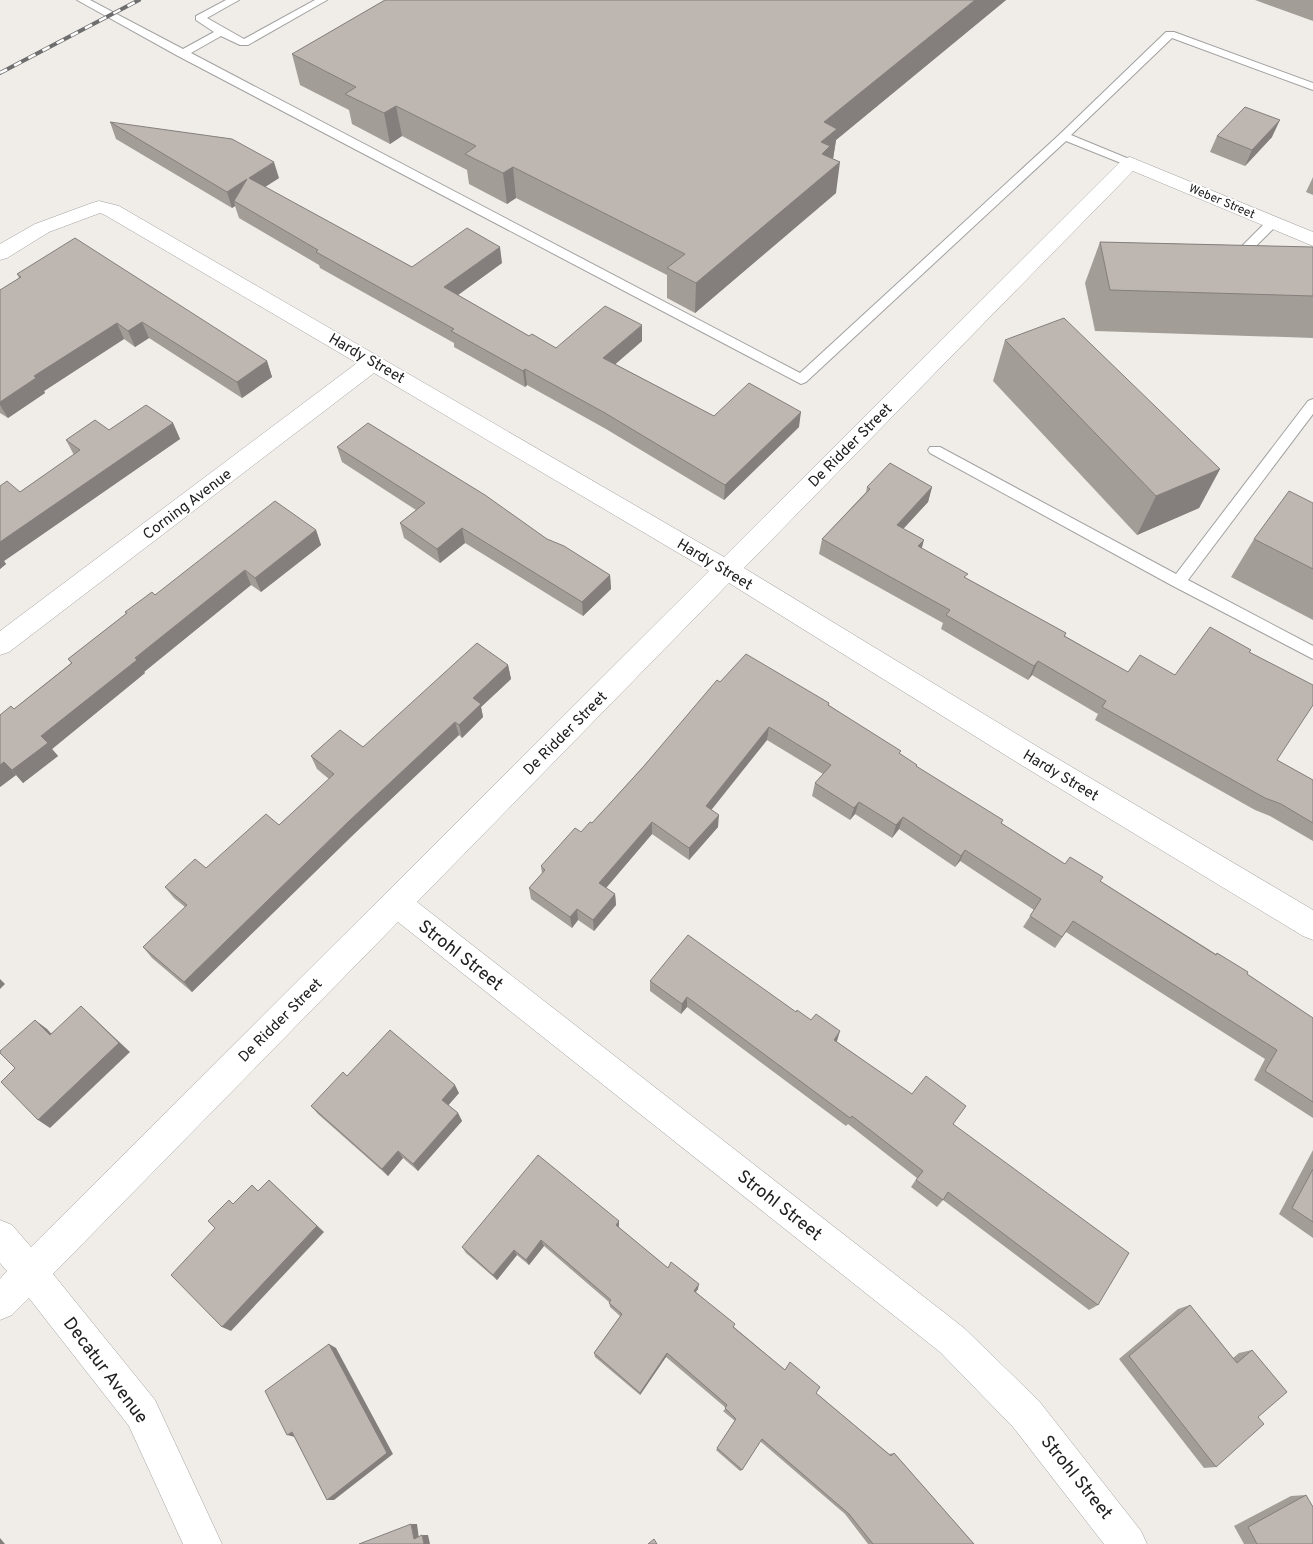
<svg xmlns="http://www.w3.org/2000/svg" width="1313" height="1544" font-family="Overpass,sans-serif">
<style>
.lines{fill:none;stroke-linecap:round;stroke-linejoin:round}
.lane-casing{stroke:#a1a1a1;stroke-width:2}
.street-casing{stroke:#a1a1a1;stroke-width:1}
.lane{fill:#fff;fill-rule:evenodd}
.street{fill:#fff;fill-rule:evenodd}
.rail-casing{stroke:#6e6e6e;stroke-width:4}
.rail{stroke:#fff;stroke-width:2.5;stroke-dasharray:8;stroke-linecap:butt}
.wall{fill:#a39d98}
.shaded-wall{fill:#847f7c}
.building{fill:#bdb6b1;stroke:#847f7c}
.labels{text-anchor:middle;stroke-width:4;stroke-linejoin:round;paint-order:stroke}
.far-street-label{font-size:12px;fill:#202020;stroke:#fff}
.street-label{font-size:15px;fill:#202020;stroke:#fff}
.near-street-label{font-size:18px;fill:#202020;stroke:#fff}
</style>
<rect width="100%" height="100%" fill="#f0ede8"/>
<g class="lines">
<defs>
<g id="lane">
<path d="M77,0H90L183,49L214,32L196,20V16L226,0H239L207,18L244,39L315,0H327L248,45H240L221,36L191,53L800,373L1060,134L1166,32H1174L1313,83V90L1172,38L1071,135L1134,161V165H1126L1066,141L806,382L801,384L178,56Z"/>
<path d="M1272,219L1276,220V226L1242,260H1229L1227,257L1229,254L1235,253L1268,220Z"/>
<path d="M1313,399V414L1188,580L1313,646V659L1173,586L930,453L928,450L930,447H940L1176,574L1308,401Z"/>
</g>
<path id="street" d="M1130,157L1313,232V246L1133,171L744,568L1038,747L1313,910V940L1303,936L1018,763L729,583L417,902L964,1328L1039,1401L1141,1531L1147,1544H1104L1013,1427L940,1352L398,922L53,1274L155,1400L222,1544H183L129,1426L29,1298L12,1315L0,1320V1279L7,1271L0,1263V1220L12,1225L31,1247L709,571L374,373L9,652L0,655V631L357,363L105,215L100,213L49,232L7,258L0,260V244L35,224L92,203L99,201L119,206L724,557L1123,159Z"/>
</defs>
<use href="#lane" class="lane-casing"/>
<use href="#street" class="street-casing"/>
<use href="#lane" class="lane"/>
<use href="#street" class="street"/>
<defs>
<path id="rail" d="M0,73L139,0"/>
</defs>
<use href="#rail" class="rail-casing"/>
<use href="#rail" class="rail"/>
</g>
<g class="wall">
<path d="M385,0H1006L836,140L833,159L836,193L695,313L667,298V275L516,198L507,204L469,184L467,170L402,136L390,144L352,124L349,110L300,85L292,54Z"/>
<path d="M1255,0H1313V21Z"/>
<path d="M110,122L279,178L265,187L412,267L502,263L458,295L529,336L556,348L642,341L615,364L714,416L799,427L724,500L606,429L527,385L525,387L454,347V343L320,268L319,265L239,218L235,206L232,208L116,139Z"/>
<path d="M1217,136L1272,137L1245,166L1210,152Z"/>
<path d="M1313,177V195L1306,192Z"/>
<path d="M1100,242L1313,247V338L1095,331L1085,283Z"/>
<path d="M17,274L267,361L272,377L242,398L149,338L135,347L124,339L44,391L45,393L8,418L0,413V290L19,278Z"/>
<path d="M1005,340L1220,469L1199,508L1137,535L993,381Z"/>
<path d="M173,423L180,439L4,561L6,564L0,569V486L20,492L74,455L66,440L109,430Z"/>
<path d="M337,447L547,539L610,575L611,589L583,616L465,543L440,563L404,538L400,523L416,510L342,462Z"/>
<path d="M867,487H932L928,502L903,529L921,548L966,578L1066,633L1065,636L1128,672L1175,675L1249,652L1277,760L1313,780V841L1270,816L1255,810L1095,720L1098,714L1032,675L1028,680L941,629L943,623L819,554L822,539L866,492Z"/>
<path d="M1313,503V620L1231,577L1254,539Z"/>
<path d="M316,530L321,545L261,592L251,585L144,672L145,673L52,749L58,756L23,783L16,775L0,787V715L14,709L71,663L68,659L126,614L125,612L155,595Z"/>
<path d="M508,665L511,679L481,707L483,717L462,738L459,735L354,834L192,992L152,958L143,947L185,907L174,898L165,887L206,868L279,825L329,779L317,769L311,756L363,747Z"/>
<path d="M720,682L829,703V705L900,754L916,766L1001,823L1065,864L1100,881L1216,954L1217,953L1247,974L1313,1018V1118L1254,1080L1265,1059L1066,932L1055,948L1023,927L1034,910L960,861L955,867L899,829L892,838L855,814L850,820L812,796L815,783L823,774L767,740L711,809L718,827L689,860L652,834L606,888L615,894L616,905L594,931L578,920L572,928L531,899L529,888L542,874L541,866L592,823Z"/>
<path d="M650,981L836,1041L953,1124L1098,1305L1089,1310L943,1200L937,1207L911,1187L917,1178L848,1124L846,1126L687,1007L681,1014L650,991Z"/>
<path d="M347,1076L459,1093L448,1105L458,1113L462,1121L418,1171L403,1158L388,1176L318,1114L311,1106Z"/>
<path d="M1313,1150V1238L1279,1214Z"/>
<path d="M619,1221V1228L668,1268L698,1289L696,1292L734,1327L785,1370L790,1362L816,1393L889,1454L894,1453L974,1544H868L845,1514L760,1441L742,1470L740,1471L716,1450L735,1421L723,1411L726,1408L666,1357L640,1395L595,1357L594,1353L620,1316L610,1307L609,1302L544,1246L529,1265L517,1255L497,1280L466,1253L462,1247Z"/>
<path d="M1190,1305L1233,1358L1239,1353L1252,1350L1258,1417L1216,1467L1204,1468L1119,1359L1178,1309Z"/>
<path d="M1306,1495L1313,1544H1244L1234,1526L1291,1496Z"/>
</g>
<g class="shaded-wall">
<path d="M975,0H1006L836,140L833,159L840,162L836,193L695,313L696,283L817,173L824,122Z"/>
<path d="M396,106L402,136L390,144L384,113Z"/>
<path d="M1280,120L1272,137L1245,166L1252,150Z"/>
<path d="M274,162L279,178L254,194L249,178Z"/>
<path d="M513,167L516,198L507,204L503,173Z"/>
<path d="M247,179L234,201L235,206L232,208L227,192Z"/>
<path d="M500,247L502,263L447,303L444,287Z"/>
<path d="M142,322L149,338L135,347L128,331Z"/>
<path d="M117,323L124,339L44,391L45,393L8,418L0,405V402L34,376Z"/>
<path d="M642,325V341L604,374L603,358Z"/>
<path d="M267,361L272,377L242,398L237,382Z"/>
<path d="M525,369L527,385L525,387L523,371Z"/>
<path d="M801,412L799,427L724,500L725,485Z"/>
<path d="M173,423L180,439L4,561L6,564L0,569V542Z"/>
<path d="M1220,469L1199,508L1137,535L1156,496Z"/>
<path d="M932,487L928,502L893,540L897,525Z"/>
<path d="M462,528L465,543L440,563L437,549Z"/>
<path d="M316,530L321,545L261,592L255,578Z"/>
<path d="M924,540L920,555L918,546Z"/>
<path d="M245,570L251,585L144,672L145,673L52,749L58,756L23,783L12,770L41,736L135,658Z"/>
<path d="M610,575L611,589L583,616L582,602Z"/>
<path d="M1038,661L1032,675L1028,680L1034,666Z"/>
<path d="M508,665L511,679L481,707L483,717L462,738L459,725L473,698Z"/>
<path d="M455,722L459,735L354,834L192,992L184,982L348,822Z"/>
<path d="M769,727L767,740L705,818L706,806Z"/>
<path d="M4,762L16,775L0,787V765Z"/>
<path d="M859,802L855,814L850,820L854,808Z"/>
<path d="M719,815L718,827L689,860V848Z"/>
<path d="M903,817L899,829L892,838L896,825Z"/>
<path d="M652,822V834L600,895L599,883Z"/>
<path d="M965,850L960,861L955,867L961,856Z"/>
<path d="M615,894L616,905L594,931L593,920Z"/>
<path d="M577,909L578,920L572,928L570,917Z"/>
<path d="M0,979L5,984L0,989Z"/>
<path d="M687,997V1007L681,1014L682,1004Z"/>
<path d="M81,1006L130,1052L50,1128L38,1120Z"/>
<path d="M35,1020L47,1029L61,1044L50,1035Z"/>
<path d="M840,1031L837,1041L831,1049L834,1040Z"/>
<path d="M455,1085L459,1093L446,1108L442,1100Z"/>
<path d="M458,1113L462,1121L418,1171L413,1164Z"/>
<path d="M398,1151L403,1158L388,1176L382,1169Z"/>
<path d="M269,1180L324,1232L231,1331L222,1327Z"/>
<path d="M619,1221V1227L616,1231V1225Z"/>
<path d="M541,1240L544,1246L529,1265L526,1260Z"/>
<path d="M514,1250L517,1255L497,1280L493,1275Z"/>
<path d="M699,1284L698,1289L693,1295L694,1291Z"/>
<path d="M329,1344L336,1348L393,1454L334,1500H327Z"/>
<path d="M667,1353L666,1357L640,1395V1393Z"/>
<path d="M292,1432L295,1437L287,1435Z"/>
<path d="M411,1524H417L419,1539H414Z"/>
<path d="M422,1535H428L430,1544H424Z"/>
<path d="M0,1538L5,1544H0Z"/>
</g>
<g class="building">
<path d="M385,0H975L824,122L837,129L821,142L830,146L822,154L840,162L696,283L667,268L685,254L513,167L503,173L465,154L476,146L396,106L384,113L345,94L356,87L292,54Z"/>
<path d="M1245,107L1280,120L1252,150L1217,136Z"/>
<path d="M110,122L232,139L274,162L249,178L412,267L467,228L500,247L444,287L529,336L532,334L556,348L605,306L642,325L603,358L714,416L749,383L801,412L725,485L605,413L525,369L523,371L451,331L454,329L316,252L318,250L234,201L247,179L227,192Z"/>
<path d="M75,238L267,361L237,382L142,322L128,331L117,323L34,376L36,378L0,402V290L21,277L17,274Z"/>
<path d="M1100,242L1313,247V296L1110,290Z"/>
<path d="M1064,318L1220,469L1156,496L1005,340Z"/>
<path d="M146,405L173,423L0,542V486L7,481L20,492L80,450L66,440L95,420L109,430Z"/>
<path d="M368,423L485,495L547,539L564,546L610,575L582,602L462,528L437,549L400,523L425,503L337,447Z"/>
<path d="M890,463L932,487L897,525L924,540L918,546L968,574L964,577L1066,633L1064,636L1128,672L1140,655L1175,675L1210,627L1251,650L1249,652L1313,685V705L1277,760L1313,780V823L1281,804L1265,798L1102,707L1106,701L1038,661L1034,666L946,615L950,610L822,539L870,489L867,487Z"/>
<path d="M1289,491L1313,503V569L1254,539Z"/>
<path d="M275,501L316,530L255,578L245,570L135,658L137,660L41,736L48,743L12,770L4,762L0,765V715L11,706L14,709L72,663L68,659L127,613L125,612L152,592L155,595Z"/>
<path d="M477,643L508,665L473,698L481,704L459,725L455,722L348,822L184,982L143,947L187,905L165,887L195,859L206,868L266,814L279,825L334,774L311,756L340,730L363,747Z"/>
<path d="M746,654L829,703L828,705L901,751L899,753L917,765L916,766L1003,820L1001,823L1065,864L1070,857L1103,877L1100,881L1216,955L1217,953L1248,972L1247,974L1313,1018V1102L1265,1071L1277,1050L1073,921L1062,937L1030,916L1041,899L965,850L961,856L903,817L896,825L859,802L854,808L815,783L831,765L769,727L706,806L719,815L689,848L652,822L599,883L615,894L593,920L577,909L570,917L529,888L545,870L541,866L575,828L581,832L590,822L592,823L644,766L717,680L720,682Z"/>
<path d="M688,935L796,1012L797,1010L811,1020L816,1014L840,1031L834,1040L912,1094L926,1076L966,1106L953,1124L1129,1253L1098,1305L948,1192L943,1200L916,1180L923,1171L852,1116L850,1118L687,997L682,1004L650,981Z"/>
<path d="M81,1006L119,1043L38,1120L1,1082L15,1068L0,1053V1051L35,1020L50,1035Z"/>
<path d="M390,1030L455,1085L442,1100L458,1113L413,1164L398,1151L382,1169L311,1106L343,1072L347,1076Z"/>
<path d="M538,1155L619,1221L616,1225L668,1268L671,1262L699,1284L694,1291L735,1324L733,1327L785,1370L790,1362L820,1387L816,1393L891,1456L894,1453L974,1544H873L849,1514L762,1439L742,1470L717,1448L736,1419L725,1408L727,1405L667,1353L640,1393L594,1353L622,1314L609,1303L611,1300L541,1240L526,1260L514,1250L493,1275L462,1247Z"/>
<path d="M1313,1169V1222L1292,1208Z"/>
<path d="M269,1180L317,1226L222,1327L171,1275L215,1228L208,1221L229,1200L233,1204L252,1185L258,1191Z"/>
<path d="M1190,1305L1237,1363L1252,1350L1287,1392L1258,1417L1264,1424L1216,1467L1129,1356Z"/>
<path d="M329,1344L387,1453L327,1500L292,1432L287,1435L265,1391Z"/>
<path d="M1306,1495L1313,1507V1544H1257L1248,1527Z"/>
<path d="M411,1524L414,1539L422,1535L424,1544H359Z"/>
<path d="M654,1539L657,1544H648Z"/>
</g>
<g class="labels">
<g class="far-street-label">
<text transform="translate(1222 201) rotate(23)" y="4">Weber Street</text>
</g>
<g class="street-label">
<text transform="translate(367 358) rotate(30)" y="5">Hardy Street</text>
<text transform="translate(850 445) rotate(-45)" y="5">De Ridder Street</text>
<text transform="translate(187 504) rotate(-37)" y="5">Corning Avenue</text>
<text transform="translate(715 564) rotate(31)" y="5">Hardy Street</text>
<text transform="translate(565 733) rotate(-45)" y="5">De Ridder Street</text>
<text transform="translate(1061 775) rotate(31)" y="5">Hardy Street</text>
<text transform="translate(280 1020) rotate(-45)" y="5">De Ridder Street</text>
</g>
<g class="near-street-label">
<text transform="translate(461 955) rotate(38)" y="6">Strohl Street</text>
<text transform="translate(780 1205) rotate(38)" y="6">Strohl Street</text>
<text transform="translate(106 1370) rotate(53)" y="6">Decatur Avenue</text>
<text transform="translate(1077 1477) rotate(51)" y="6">Strohl Street</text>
</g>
</g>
</svg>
